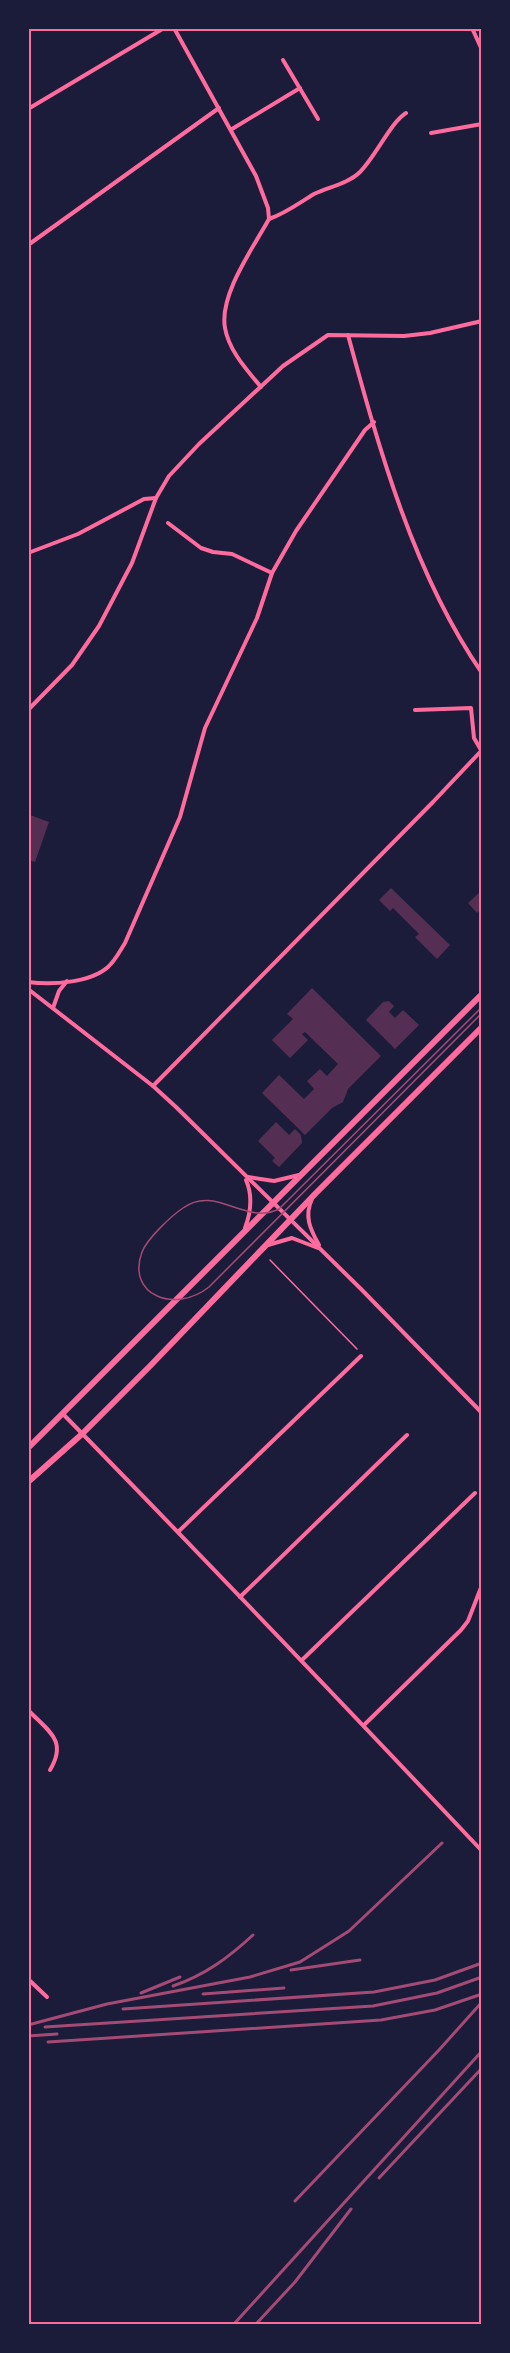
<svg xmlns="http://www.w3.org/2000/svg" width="510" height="2353" font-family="Barlow,sans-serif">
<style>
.building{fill:#542f53}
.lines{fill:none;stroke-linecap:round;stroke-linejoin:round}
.path{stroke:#ff6b9d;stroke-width:1.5}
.minor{stroke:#ff6b9d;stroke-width:4}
.primary{stroke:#ff6b9d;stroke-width:6}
.tram{stroke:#a44b75;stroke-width:1.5}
.rail{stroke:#a44b75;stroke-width:3}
.neatline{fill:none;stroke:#ff6b9d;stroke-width:2}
</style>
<rect width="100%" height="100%" fill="#1b1b3a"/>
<g class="building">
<path d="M30,815L49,822L35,862L28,860Z"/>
<path d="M391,888L450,945L437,959L415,937L419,934L393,908L390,911L379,900Z"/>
<path d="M482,890V908L477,913L468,903Z"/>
<path d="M312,988L381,1056L348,1089L343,1102L332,1108L305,1135L262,1093L279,1075L304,1099L314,1089L307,1081L320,1069L327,1076L338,1064L305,1032L302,1034L308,1040L290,1058L272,1040L293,1019L287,1014Z"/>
<path d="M389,1001L394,1006L389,1012L395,1018L403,1010L419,1025L395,1049L366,1020L383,1002Z"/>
<path d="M276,1122L289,1135L295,1129L301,1135L302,1143L279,1167L272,1161L275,1158L258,1141Z"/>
</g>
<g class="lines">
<path class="path" d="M270,1260L357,1349"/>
<g class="minor">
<path d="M174,28L256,176L268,208L269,219"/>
<path d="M472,28L482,50"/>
<path d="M283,60L318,119"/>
<path d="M28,109L164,28"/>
<path d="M232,129L300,88"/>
<path d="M431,133L482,124"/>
<path d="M28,245L219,108"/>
<path d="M348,335C379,449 414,575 482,673"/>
<path d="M261,387C247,370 229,351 225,328C219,295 253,248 269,219C286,213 299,203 314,194C329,187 349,183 360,172C376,156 391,122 406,113"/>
<path d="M168,523L201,548L213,552L232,554L272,573"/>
<path d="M28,553L78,534L144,499L156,498"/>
<path d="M28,710L72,665L99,626L132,563L156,498L169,476L199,444L283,366L328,335L404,336L430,333L482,321"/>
<path d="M415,710L471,708L474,738L481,750"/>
<path d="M28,982C52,985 90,983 108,967C115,961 120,951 125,943L180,817L205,728L257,618L272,573L296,531L365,430L374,422"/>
<path d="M28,989L153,1086L176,1107L362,1290L482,1413"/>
<path d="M53,1008L59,991L67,981"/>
<path d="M153,1086L433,802L482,750"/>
<path d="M248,1177L274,1181L299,1175"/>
<path d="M312,1199C304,1216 310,1229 319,1245"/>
<path d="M245,1228C251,1212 253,1196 246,1180"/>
<path d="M268,1245L292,1238L318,1248"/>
<path d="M63,1414C204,1558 343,1704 482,1851"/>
<path d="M179,1531L361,1356"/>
<path d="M240,1597L407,1435"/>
<path d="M302,1660L475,1493"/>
<path d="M28,1710C48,1731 68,1740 50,1770"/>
<path d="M364,1725L461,1630L468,1621L482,1585"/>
<path d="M28,1979L47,1997"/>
</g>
<g class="primary">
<path d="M28,1448L482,994"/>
<path d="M28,1482L82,1434L151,1365L315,1194L482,1027"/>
</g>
<path class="tram" d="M482,1007L279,1209C245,1226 216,1184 183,1208C171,1216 147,1239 142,1252C126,1295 175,1314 209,1287L482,1013"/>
<g class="rail">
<path d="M291,1970L360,1960"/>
<path d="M173,1986C205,1975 228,1958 253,1935"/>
<path d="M141,1993L180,1977"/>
<path d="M203,1994L284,1988"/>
<path d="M123,2009L374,1992L435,1980L482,1963"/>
<path d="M28,2025L107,2004L250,1977L300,1962L349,1931L442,1843"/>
<path d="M45,2027L373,2006L437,1993L482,1977"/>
<path d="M28,2036L57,2034"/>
<path d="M48,2042L381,2020L435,2010L482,1994"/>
<path d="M379,2178L482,2068"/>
<path d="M295,2201L439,2050L482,2002"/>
<path d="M234,2324L482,2051"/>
<path d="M256,2324L295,2282L351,2209"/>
</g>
</g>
<rect width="510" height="2353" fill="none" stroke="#1b1b3a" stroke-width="60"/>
<rect x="30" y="30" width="450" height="2293" class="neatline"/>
</svg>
